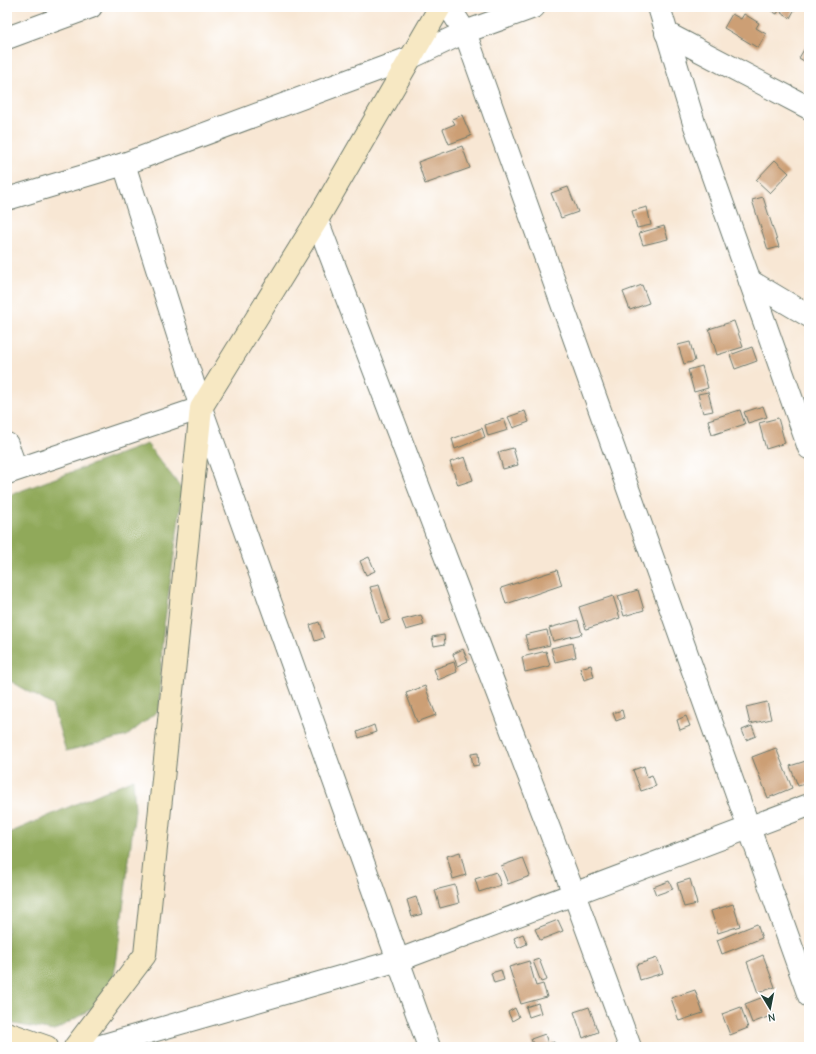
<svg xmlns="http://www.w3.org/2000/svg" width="816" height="1054" font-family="'Comic Neue',sans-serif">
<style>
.forest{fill:#90a95a;stroke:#587347}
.building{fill:#cc9f75}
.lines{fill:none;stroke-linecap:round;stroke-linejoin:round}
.street-casing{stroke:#6b786c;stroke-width:24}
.secondary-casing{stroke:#6b786c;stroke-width:24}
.street{stroke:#fff;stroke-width:22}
.secondary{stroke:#f7e8c3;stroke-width:22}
</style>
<rect width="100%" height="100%" fill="#fff"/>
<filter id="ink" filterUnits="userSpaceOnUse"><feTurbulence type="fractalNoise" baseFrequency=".025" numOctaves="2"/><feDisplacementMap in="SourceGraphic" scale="8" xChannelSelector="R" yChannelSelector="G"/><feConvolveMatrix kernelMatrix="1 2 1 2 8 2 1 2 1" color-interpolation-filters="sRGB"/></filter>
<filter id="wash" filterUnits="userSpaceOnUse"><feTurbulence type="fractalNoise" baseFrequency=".012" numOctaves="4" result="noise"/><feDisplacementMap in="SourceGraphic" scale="16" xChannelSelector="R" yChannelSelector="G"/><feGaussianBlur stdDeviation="0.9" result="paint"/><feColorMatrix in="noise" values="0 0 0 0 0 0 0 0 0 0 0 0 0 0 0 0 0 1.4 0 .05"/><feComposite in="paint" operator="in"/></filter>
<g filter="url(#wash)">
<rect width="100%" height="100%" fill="#f8e7d4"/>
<g class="forest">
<path d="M147,444L183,490L162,641L160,709L127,736L66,751L52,705L7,679V496Z"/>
<path d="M133,779L135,810L117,958L110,998L54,1031L14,1024L7,1021V834Z"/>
</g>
<g id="blocks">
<g class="building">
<path d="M764,7H781L777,14Z"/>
<path d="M784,7H796L790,18L781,13Z"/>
<path d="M732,14L741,19L744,14L759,23L756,28L766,34L758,48L724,28Z"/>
<path d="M809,41V64L799,58Z"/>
<path d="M462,115L471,136L449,144L443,129L455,124L452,119Z"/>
<path d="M462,146L470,168L425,184L418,162Z"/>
<path d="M775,160L789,173L770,193L756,180Z"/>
<path d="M568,187L578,212L561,218L551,193Z"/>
<path d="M763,197L779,247L768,250L752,200Z"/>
<path d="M647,207L651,225L637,228L632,211Z"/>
<path d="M664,226L668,239L643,245L639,233Z"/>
<path d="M642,285L649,303L630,310L623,292Z"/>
<path d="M734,321L743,347L717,355L709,329Z"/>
<path d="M690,342L695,361L684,364L678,345Z"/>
<path d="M752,347L757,361L735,369L730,355Z"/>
<path d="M702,366L708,388L694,392L688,370Z"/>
<path d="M708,392L713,411L703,413L698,394Z"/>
<path d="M763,406L767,417L748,423L744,412Z"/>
<path d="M740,410L745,424L712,435L708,420Z"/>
<path d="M525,411L529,422L513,428L508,417Z"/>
<path d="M778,418L785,443L766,449L759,423Z"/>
<path d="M504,419L508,430L488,436L485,425Z"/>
<path d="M482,428L485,437L455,449L452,439Z"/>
<path d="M513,448L518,465L503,469L498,452Z"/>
<path d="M465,457L473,480L458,485L450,462Z"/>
<path d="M369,557L375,571L366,575L360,561Z"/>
<path d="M557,570L562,585L506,604L501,588Z"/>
<path d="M379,585L390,620L381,623L370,587Z"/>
<path d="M638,590L644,610L624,616L618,596Z"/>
<path d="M613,596L620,618L586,629L579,607Z"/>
<path d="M421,615L424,625L406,630L402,620Z"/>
<path d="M578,620L582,634L553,641L549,628Z"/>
<path d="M319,622L324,638L315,641L310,625Z"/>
<path d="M547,630L550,645L529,650L525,635Z"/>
<path d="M444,635L445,644L434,646L432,637Z"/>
<path d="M573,643L576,657L555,662L551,648Z"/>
<path d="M463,649L468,661L457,666L453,654Z"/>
<path d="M546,651L550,666L525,672L522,657Z"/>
<path d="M454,662L457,672L438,680L434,669Z"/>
<path d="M591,665L594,677L584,680L580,668Z"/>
<path d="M425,686L436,715L417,722L406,693Z"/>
<path d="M767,702L771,719L750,724L746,707Z"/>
<path d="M622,710L624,718L616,721L613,713Z"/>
<path d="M686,716L690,726L680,730L677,720Z"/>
<path d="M374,725L376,732L359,738L357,732Z"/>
<path d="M752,726L756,736L746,740L742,730Z"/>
<path d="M776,748L792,788L768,798L752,757Z"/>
<path d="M478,753L479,765L473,766L471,754Z"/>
<path d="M809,760V783L798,786L790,766Z"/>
<path d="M644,766L647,777L652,775L656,786L641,791L633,770Z"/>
<path d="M460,852L466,875L453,879L447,856Z"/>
<path d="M523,858L530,876L508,884L501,866Z"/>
<path d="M496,872L501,885L479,892L475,879Z"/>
<path d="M690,879L697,904L684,907L677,883Z"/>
<path d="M669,881L673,889L656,895L653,887Z"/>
<path d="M455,885L459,903L440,908L435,890Z"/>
<path d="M416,897L422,914L412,917L407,900Z"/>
<path d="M733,904L740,926L718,933L711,911Z"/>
<path d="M558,920L563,931L540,940L535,929Z"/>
<path d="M757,924L762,938L722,954L717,940Z"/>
<path d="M523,934L527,944L518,948L514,938Z"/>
<path d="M763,955L775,987L758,993L747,962Z"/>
<path d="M657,958L663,973L640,980L636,965Z"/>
<path d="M539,959L547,980L541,982L533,961Z"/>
<path d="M529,961L536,986L543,984L547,997L521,1004L509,967Z"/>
<path d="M501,970L504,980L494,983L491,973Z"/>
<path d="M695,990L703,1013L679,1021L671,998Z"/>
<path d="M766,996L773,1015L752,1023L745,1004Z"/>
<path d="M538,1003L541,1013L529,1017L526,1007Z"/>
<path d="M589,1007L598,1032L583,1038L574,1012Z"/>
<path d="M741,1007L748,1028L730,1035L722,1014Z"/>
<path d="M515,1008L519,1017L512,1021L508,1012Z"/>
<path d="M545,1034L548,1044L554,1042L556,1047H534L531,1039Z"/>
</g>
</g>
</g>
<g filter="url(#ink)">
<use href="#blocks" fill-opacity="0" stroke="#6b786c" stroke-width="1"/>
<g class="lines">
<defs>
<g id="street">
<path d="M449,7L465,32L809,996"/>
<path d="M659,7L694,123L809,448"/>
<path d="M666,33L809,108"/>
<path d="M7,38L91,7"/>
<path d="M124,164L201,408L429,1047"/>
<path d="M7,199L124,164L412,57L465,32L534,7"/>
<path d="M317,220L574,894L630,1047"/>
<path d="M750,281L809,316"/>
<path d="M7,444L16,469"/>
<path d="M7,473L201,408"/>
<path d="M97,1047L399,960L809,805"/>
</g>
<g id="secondary">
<path d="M7,1033L47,1047"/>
<path d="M75,1047L145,955L201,408L317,220L440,7"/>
</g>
</defs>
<use href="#street" class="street-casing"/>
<use href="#secondary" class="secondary-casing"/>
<use href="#street" class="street"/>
<use href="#secondary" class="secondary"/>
</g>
</g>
<rect width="816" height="1054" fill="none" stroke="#fff" stroke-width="24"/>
<g transform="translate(770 1008) rotate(170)" stroke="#ffffff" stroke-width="3" paint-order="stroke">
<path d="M0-3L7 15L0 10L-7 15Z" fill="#1f3d34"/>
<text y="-6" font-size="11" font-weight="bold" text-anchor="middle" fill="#1f3d34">N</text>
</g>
</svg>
